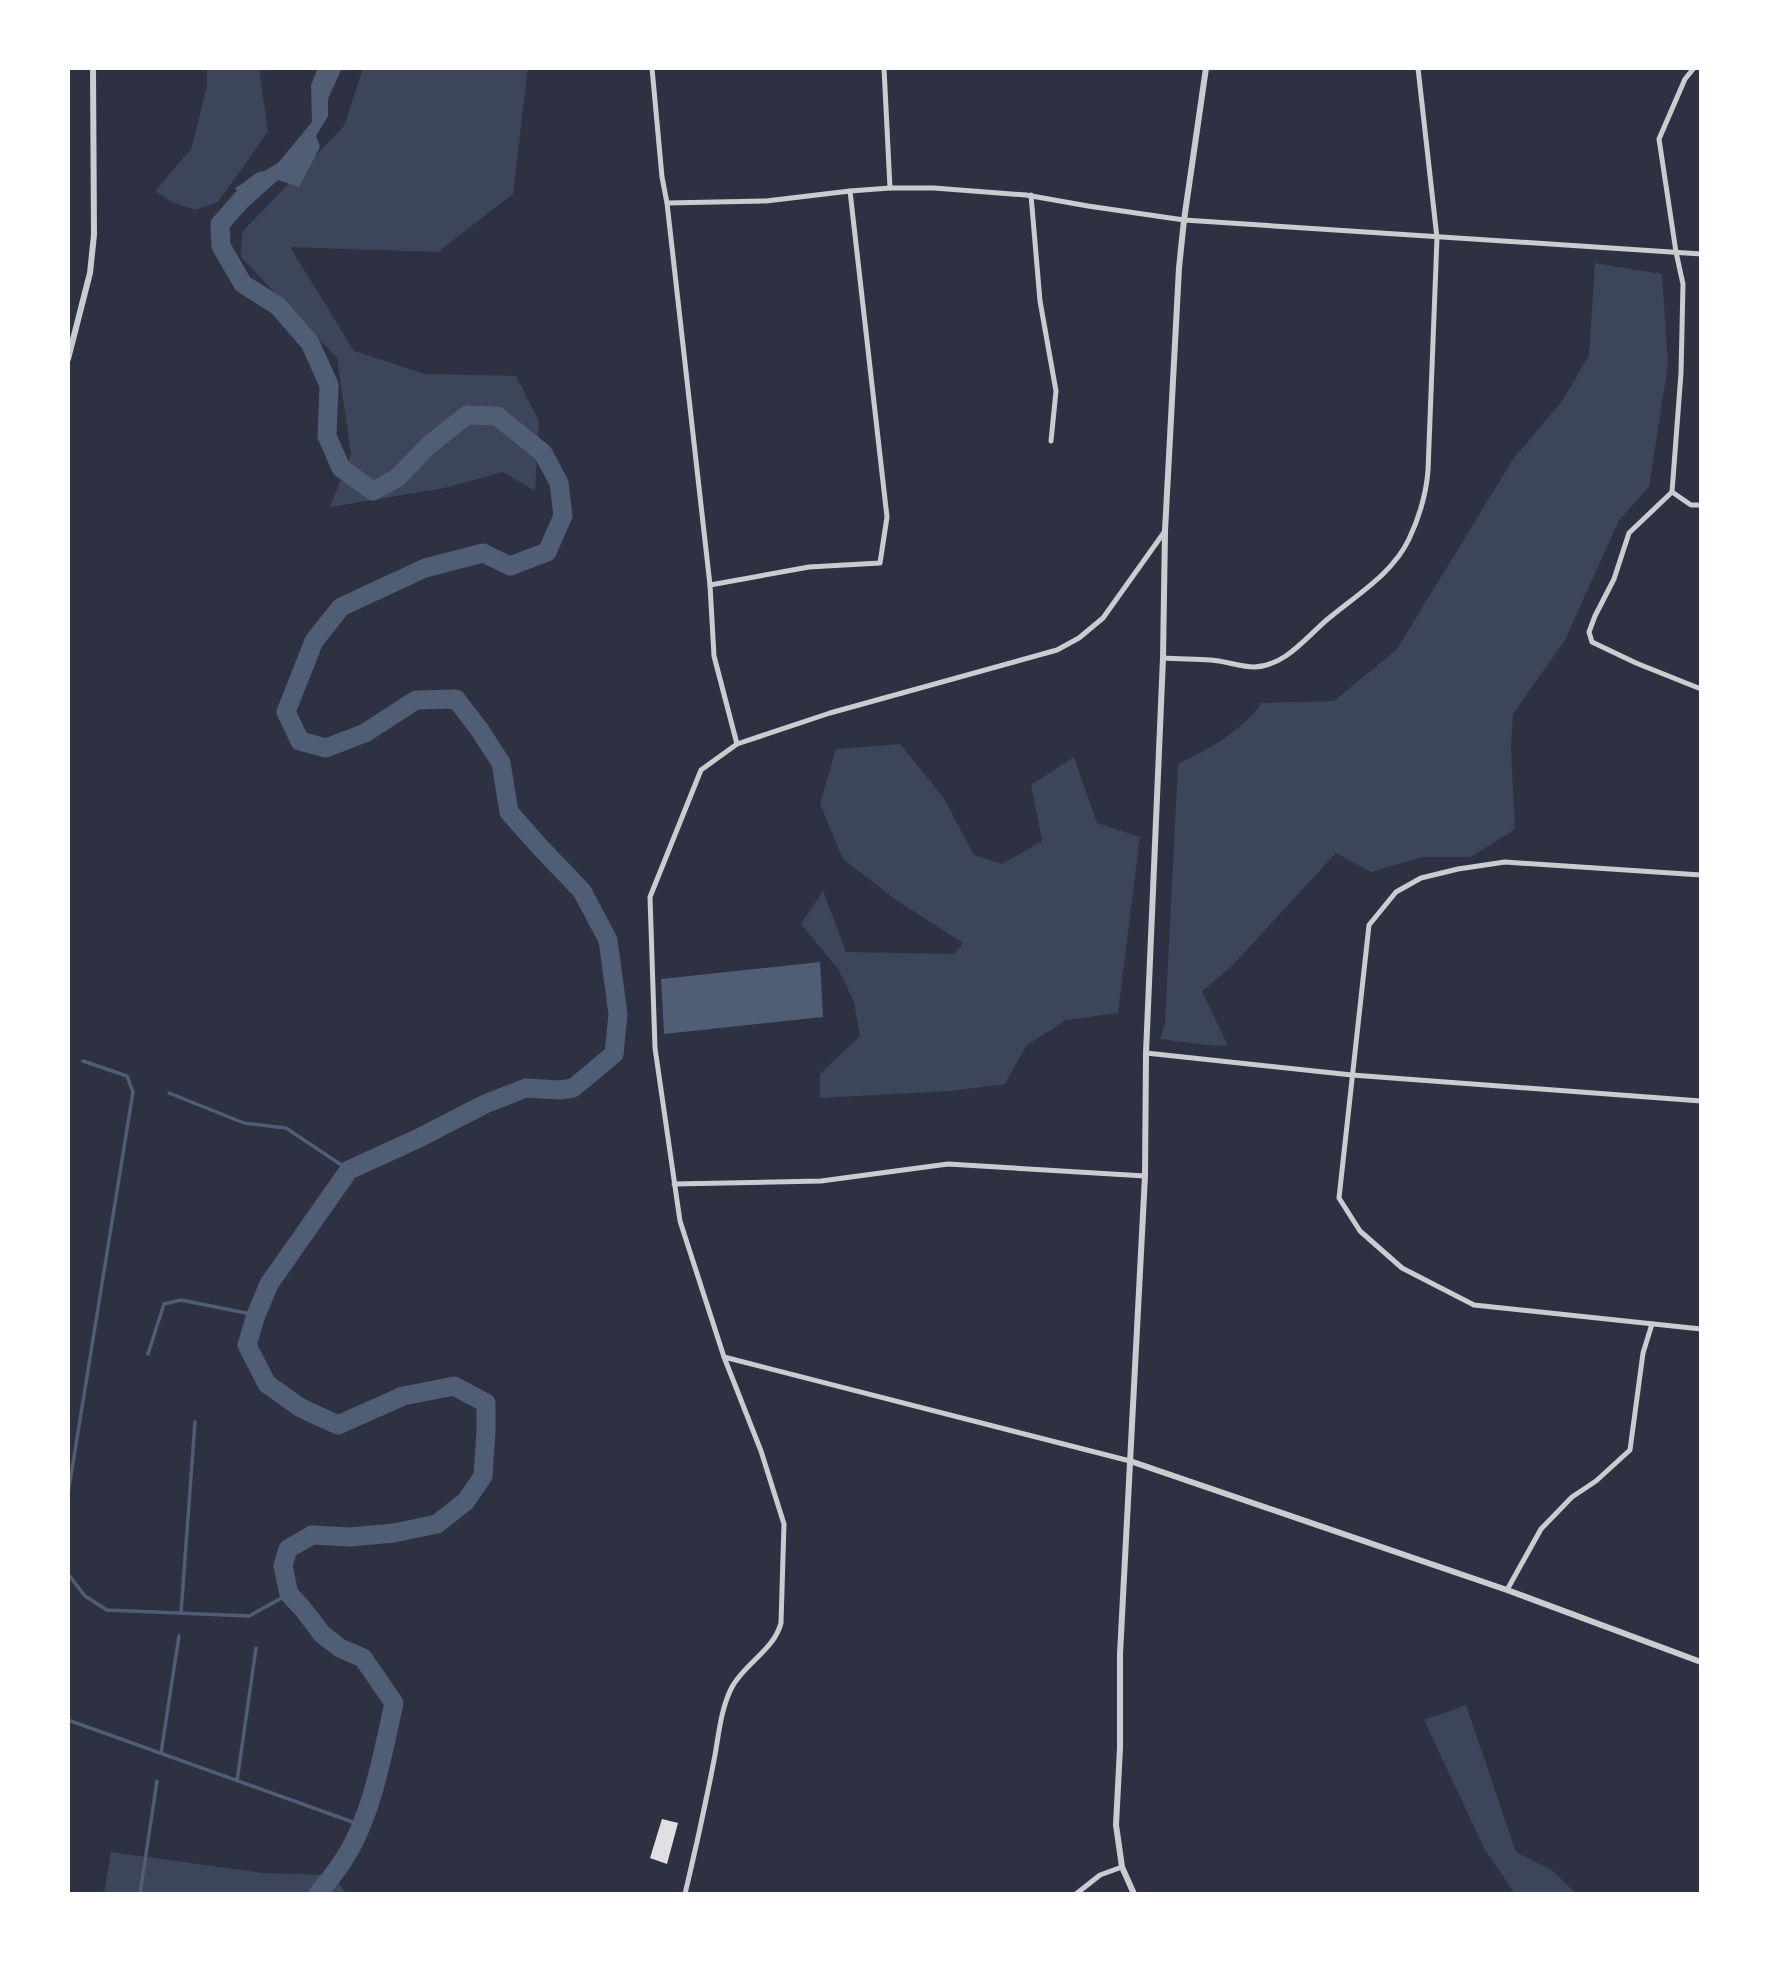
<svg xmlns="http://www.w3.org/2000/svg" width="1769" height="1962" font-family="Mulish,sans-serif">
<style>
.green{fill:#3c4559}
.water{fill:#4f5d75}
.lines{fill:none;stroke-linecap:round;stroke-linejoin:round}
.stream{stroke:#4f5d75;stroke-width:3.5}
.river{stroke:#4f5d75;stroke-width:19}
.building{fill:#e0e0e3}
.minor{stroke:#caccd0;stroke-width:5}
.tertiary{stroke:#caccd0;stroke-width:6}
</style>
<rect width="100%" height="100%" fill="#2d3142"/>
<g class="green">
<path d="M207,68H259L268,132L218,202L195,210L172,202L155,191L191,149L207,86Z"/>
<path d="M363,68H528L513,194L438,252L290,247L354,351L425,374L516,376L539,421L535,491L503,472L444,488L330,507L351,454L337,358L241,257L242,232L344,126Z"/>
<path d="M1595,263L1662,274L1668,365L1649,487L1619,520L1565,640L1513,714L1511,748L1515,829L1471,857H1423L1371,872L1336,853L1229,969L1202,991L1228,1046L1207,1045L1160,1039L1165,1023L1178,764C1204,752 1247,728 1261,703L1334,701L1397,649L1513,459L1563,400L1589,355Z"/>
<path d="M900,744L943,797L974,855L1002,864L1042,841L1031,785L1074,757L1097,823L1140,837L1118,1013L1066,1020L1026,1046L1005,1084L951,1091L820,1098V1074L860,1036L854,1002L838,969L801,924L823,891L846,952L954,954L963,943L896,900L843,859L820,804L836,749Z"/>
<path d="M1466,1705L1516,1852L1553,1871L1576,1894H1515L1484,1848L1424,1720Z"/>
<path d="M111,1852L263,1873L334,1875L346,1894H104Z"/>
</g>
<g class="water">
<path d="M318,68H342L328,99V116L316,136L320,147L299,187L278,180L248,207L235,188L278,163L312,122L311,85Z"/>
<path d="M820,962L823,1017L664,1034L661,979Z"/>
</g>
<g class="lines">
<g class="stream">
<path d="M169,1093L244,1123L286,1128L349,1170"/>
<path d="M148,1354L164,1304L181,1300L256,1315"/>
<path d="M68,1494L133,1092L127,1076L83,1061"/>
<path d="M68,1574L85,1596L107,1610L249,1616L289,1594"/>
<path d="M181,1613L195,1422"/>
<path d="M68,1720L361,1825"/>
<path d="M161,1753L179,1636"/>
<path d="M237,1781L256,1648"/>
<path d="M140,1894L157,1781"/>
</g>
<path class="river" d="M262,181L251,189L220,224L221,246L243,284L278,306L310,343L329,385L327,436L341,468L373,491L397,478L429,445L467,415L497,416L543,453L559,483L563,516L547,552L510,566L483,553L425,568L341,607L314,641L286,712L300,741L326,748L365,733L416,700L456,699L479,729L501,763L509,812L539,846L582,891L608,940L618,1014L614,1054L573,1088L560,1090L526,1088L485,1104L419,1138L349,1170L269,1284L256,1315L247,1345L267,1384L301,1408L338,1425L403,1396L454,1386L486,1403V1432L483,1476L466,1501L437,1524L394,1533L350,1537L312,1535L288,1549L283,1566L289,1594L303,1609L322,1634L340,1648L363,1658L394,1703C383,1752 372,1817 344,1859C337,1871 327,1882 318,1894"/>
</g>
<path class="building" d="M662,1819L678,1823L667,1864L650,1858Z"/>
<g class="lines">
<g class="minor">
<path d="M652,68L662,177L667,203L710,585L714,656L737,744"/>
<path d="M884,68L890,188"/>
<path d="M1031,195L1040,301L1056,391L1051,441"/>
<path d="M667,203L766,201L850,191L890,188H934L1026,195L1088,206L1184,220L1701,254"/>
<path d="M1672,492L1681,373L1683,284L1676,252L1659,139L1685,79L1694,68"/>
<path d="M1672,492L1629,533L1614,579L1595,616L1589,632L1592,642L1636,663L1701,689"/>
<path d="M1672,492L1691,505H1701"/>
<path d="M710,585L809,567L880,563L887,517L850,191"/>
<path d="M1163,658C1179,659 1195,659 1211,660C1225,661 1241,667 1254,667C1286,666 1307,636 1329,618C1358,594 1393,573 1409,539C1419,518 1426,494 1428,471L1437,238L1418,68"/>
<path d="M1701,875L1505,862L1458,869L1421,878L1396,892L1369,925L1339,1198L1360,1231L1402,1268L1474,1305L1701,1329"/>
<path d="M1146,1053L1352,1075L1701,1101"/>
<path d="M674,1184L821,1181L948,1164L1145,1176"/>
<path d="M724,1357L1130,1461"/>
<path d="M1507,1590L1541,1529L1572,1497L1596,1481L1630,1450L1643,1353L1652,1324"/>
<path d="M685,1894C696,1848 706,1802 715,1755C719,1733 721,1708 732,1687C745,1663 774,1650 781,1623L784,1524L761,1451L724,1357L680,1221L655,1048L650,897L701,770L737,744L830,713L1057,650L1079,638L1103,618L1165,531"/>
<path d="M1076,1894L1100,1875L1122,1867"/>
</g>
<g class="tertiary">
<path d="M68,359L90,273L94,235L93,68"/>
<path d="M1130,1461L1507,1590L1701,1662"/>
<path d="M1134,1894L1122,1867L1116,1825L1120,1748V1654L1145,1176L1146,1053L1163,658L1165,531L1179,268L1184,220L1206,68"/>
</g>
</g>
<rect width="1769" height="1962" fill="none" stroke="#ffffff" stroke-width="140"/>
</svg>
